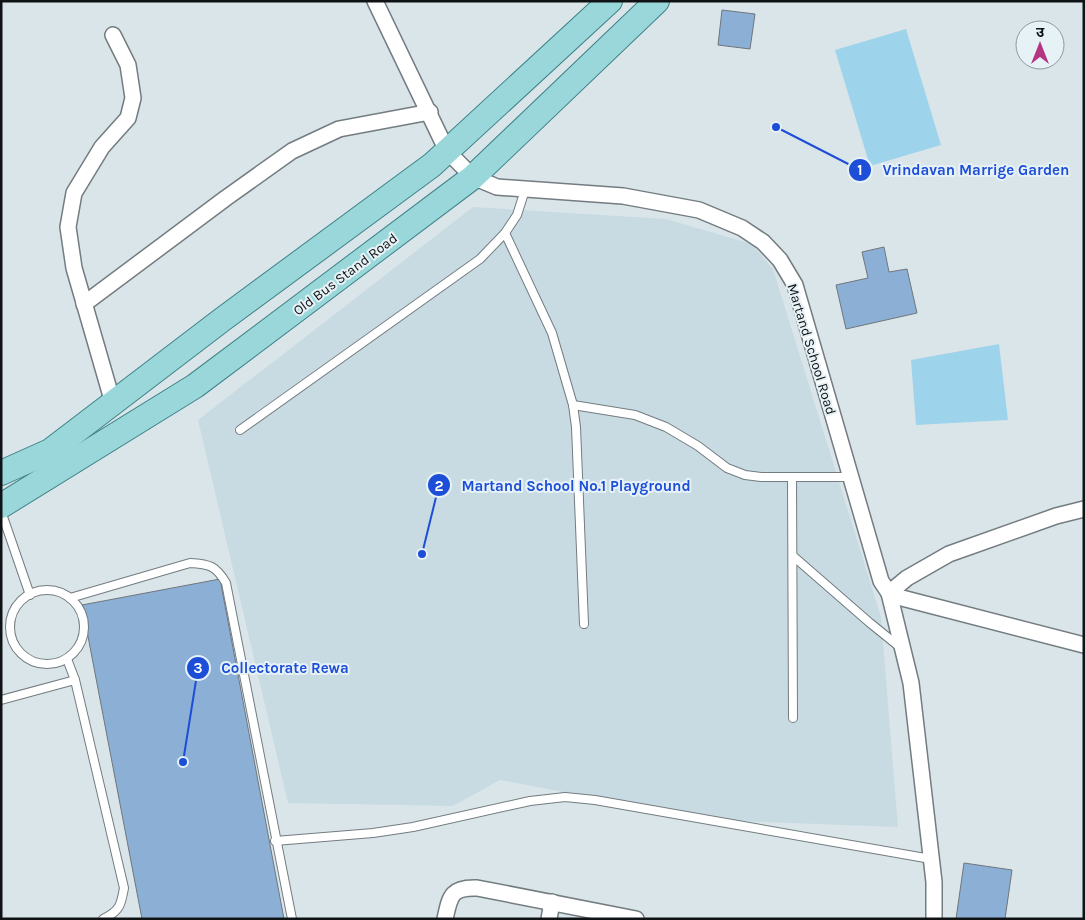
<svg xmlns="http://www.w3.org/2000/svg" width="1085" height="920" font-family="Karla,'Noto Sans Devanagari',sans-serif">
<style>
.built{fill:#c8dbe3}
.green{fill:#9ed4eb}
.building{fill:#8bafd5;stroke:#6f767d}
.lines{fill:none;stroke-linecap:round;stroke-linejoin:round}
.service-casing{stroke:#737c80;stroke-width:10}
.minor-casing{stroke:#737c80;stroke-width:18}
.primary-casing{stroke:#3d8286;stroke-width:26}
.service{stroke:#fff;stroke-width:8}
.minor{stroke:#fff;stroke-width:15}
.primary{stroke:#99d7db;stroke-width:24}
.labels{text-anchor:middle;stroke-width:4;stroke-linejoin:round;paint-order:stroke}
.street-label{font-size:14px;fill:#101315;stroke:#e7f2f7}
.leader{fill:none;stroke:#1d4ed8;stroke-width:2}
.callout-dot{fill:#1d4ed8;stroke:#e7f2f7;stroke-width:2}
.mark-label{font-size:15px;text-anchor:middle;font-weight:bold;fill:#fff}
.callout-label{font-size:15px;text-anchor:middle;font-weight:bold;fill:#1d4ed8;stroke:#e7f2f7;stroke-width:4;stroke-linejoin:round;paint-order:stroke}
</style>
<rect width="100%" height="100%" fill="#dae5e9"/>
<path class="built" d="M473,207L666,219L752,244L773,269L881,617L898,827L711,820L500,780L453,806L288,803L198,420Z"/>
<g class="green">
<path d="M906,29L941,145L870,166L835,50Z"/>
<path d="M999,344L1008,420L916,425L911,360Z"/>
</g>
<g class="building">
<path d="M722,10L755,14L750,49L718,45Z"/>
<path d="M884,247L889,272L907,269L917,313L846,329L836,285L868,278L862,252Z"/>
<path d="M220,579L284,919H142L82,605Z"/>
<path d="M964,863L1012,870L1005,919H956Z"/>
</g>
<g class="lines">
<defs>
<g id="service">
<path d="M505,233L552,333L573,405L576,427L584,624"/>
<path d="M573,405L635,415L666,427L698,446L727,468L745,475L761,477H851"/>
<path d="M240,430L480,259L505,233L517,215L525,190"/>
<path d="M792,477L793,718"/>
<path d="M1,511L30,595"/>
<path d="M793,556L870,623L901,648"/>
<circle cx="47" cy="627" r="37"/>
<path d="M70,598L190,563C210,564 216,566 226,583L292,919"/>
<path d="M67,659L75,680L124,888C121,905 120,911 103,919"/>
<path d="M1,700L75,680"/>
<path d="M275,841L373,833L413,827L530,801L565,797L595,800L931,859"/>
</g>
<g id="minor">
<path d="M375,1L447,151L473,177L497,187L623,196L699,210L742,228L763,242L780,260L795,285L881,581L889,593L902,598L1084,645"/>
<path d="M84,304L226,198L292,151L339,129L430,112"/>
<path d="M113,403L74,268L68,227L74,193L102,147L128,118L133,98L128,65L113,35"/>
<path d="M445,919C450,896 451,887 477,888L636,919"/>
<path d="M549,919L552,902"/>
<path d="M934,919V882L911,683L889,593L907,578L949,554L1056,516L1084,509"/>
</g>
<g id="primary">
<path d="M1,473L50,451L223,319L432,165L610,1"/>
<path d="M1,506L195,386L473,177L657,1"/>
</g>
</defs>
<use href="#service" class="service-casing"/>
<use href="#minor" class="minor-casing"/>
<use href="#primary" class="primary-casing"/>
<use href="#service" class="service"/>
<use href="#minor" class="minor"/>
<use href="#primary" class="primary"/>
</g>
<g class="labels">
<g class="street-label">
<text transform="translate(345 274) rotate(-37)" y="5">Old Bus Stand Road</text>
<text transform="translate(812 349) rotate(73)" y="5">Martand School Road</text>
</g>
</g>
<path class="leader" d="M776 127L860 170M422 554L439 485M183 762L198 668"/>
<g class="callout-dot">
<circle cx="776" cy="127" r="5"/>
<circle cx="422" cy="554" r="5"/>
<circle cx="183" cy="762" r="5"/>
<circle cx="860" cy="170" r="12"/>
<circle cx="439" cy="485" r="12"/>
<circle cx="198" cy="668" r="12"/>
</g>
<g class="mark-label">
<text x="860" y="175">1</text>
<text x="439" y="491">2</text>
<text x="198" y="673">3</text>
</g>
<g class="callout-label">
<text x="976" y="175">Vrindavan Marrige Garden</text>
<text x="576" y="491">Martand School No.1 Playground</text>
<text x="285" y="673">Collectorate Rewa</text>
</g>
<rect width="1085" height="920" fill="none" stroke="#101315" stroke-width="5"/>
<g transform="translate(1040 45)"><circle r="24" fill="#e7f2f7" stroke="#91999d"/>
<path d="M0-4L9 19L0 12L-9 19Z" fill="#b43581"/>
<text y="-8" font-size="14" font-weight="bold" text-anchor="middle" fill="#101315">उ</text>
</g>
</svg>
